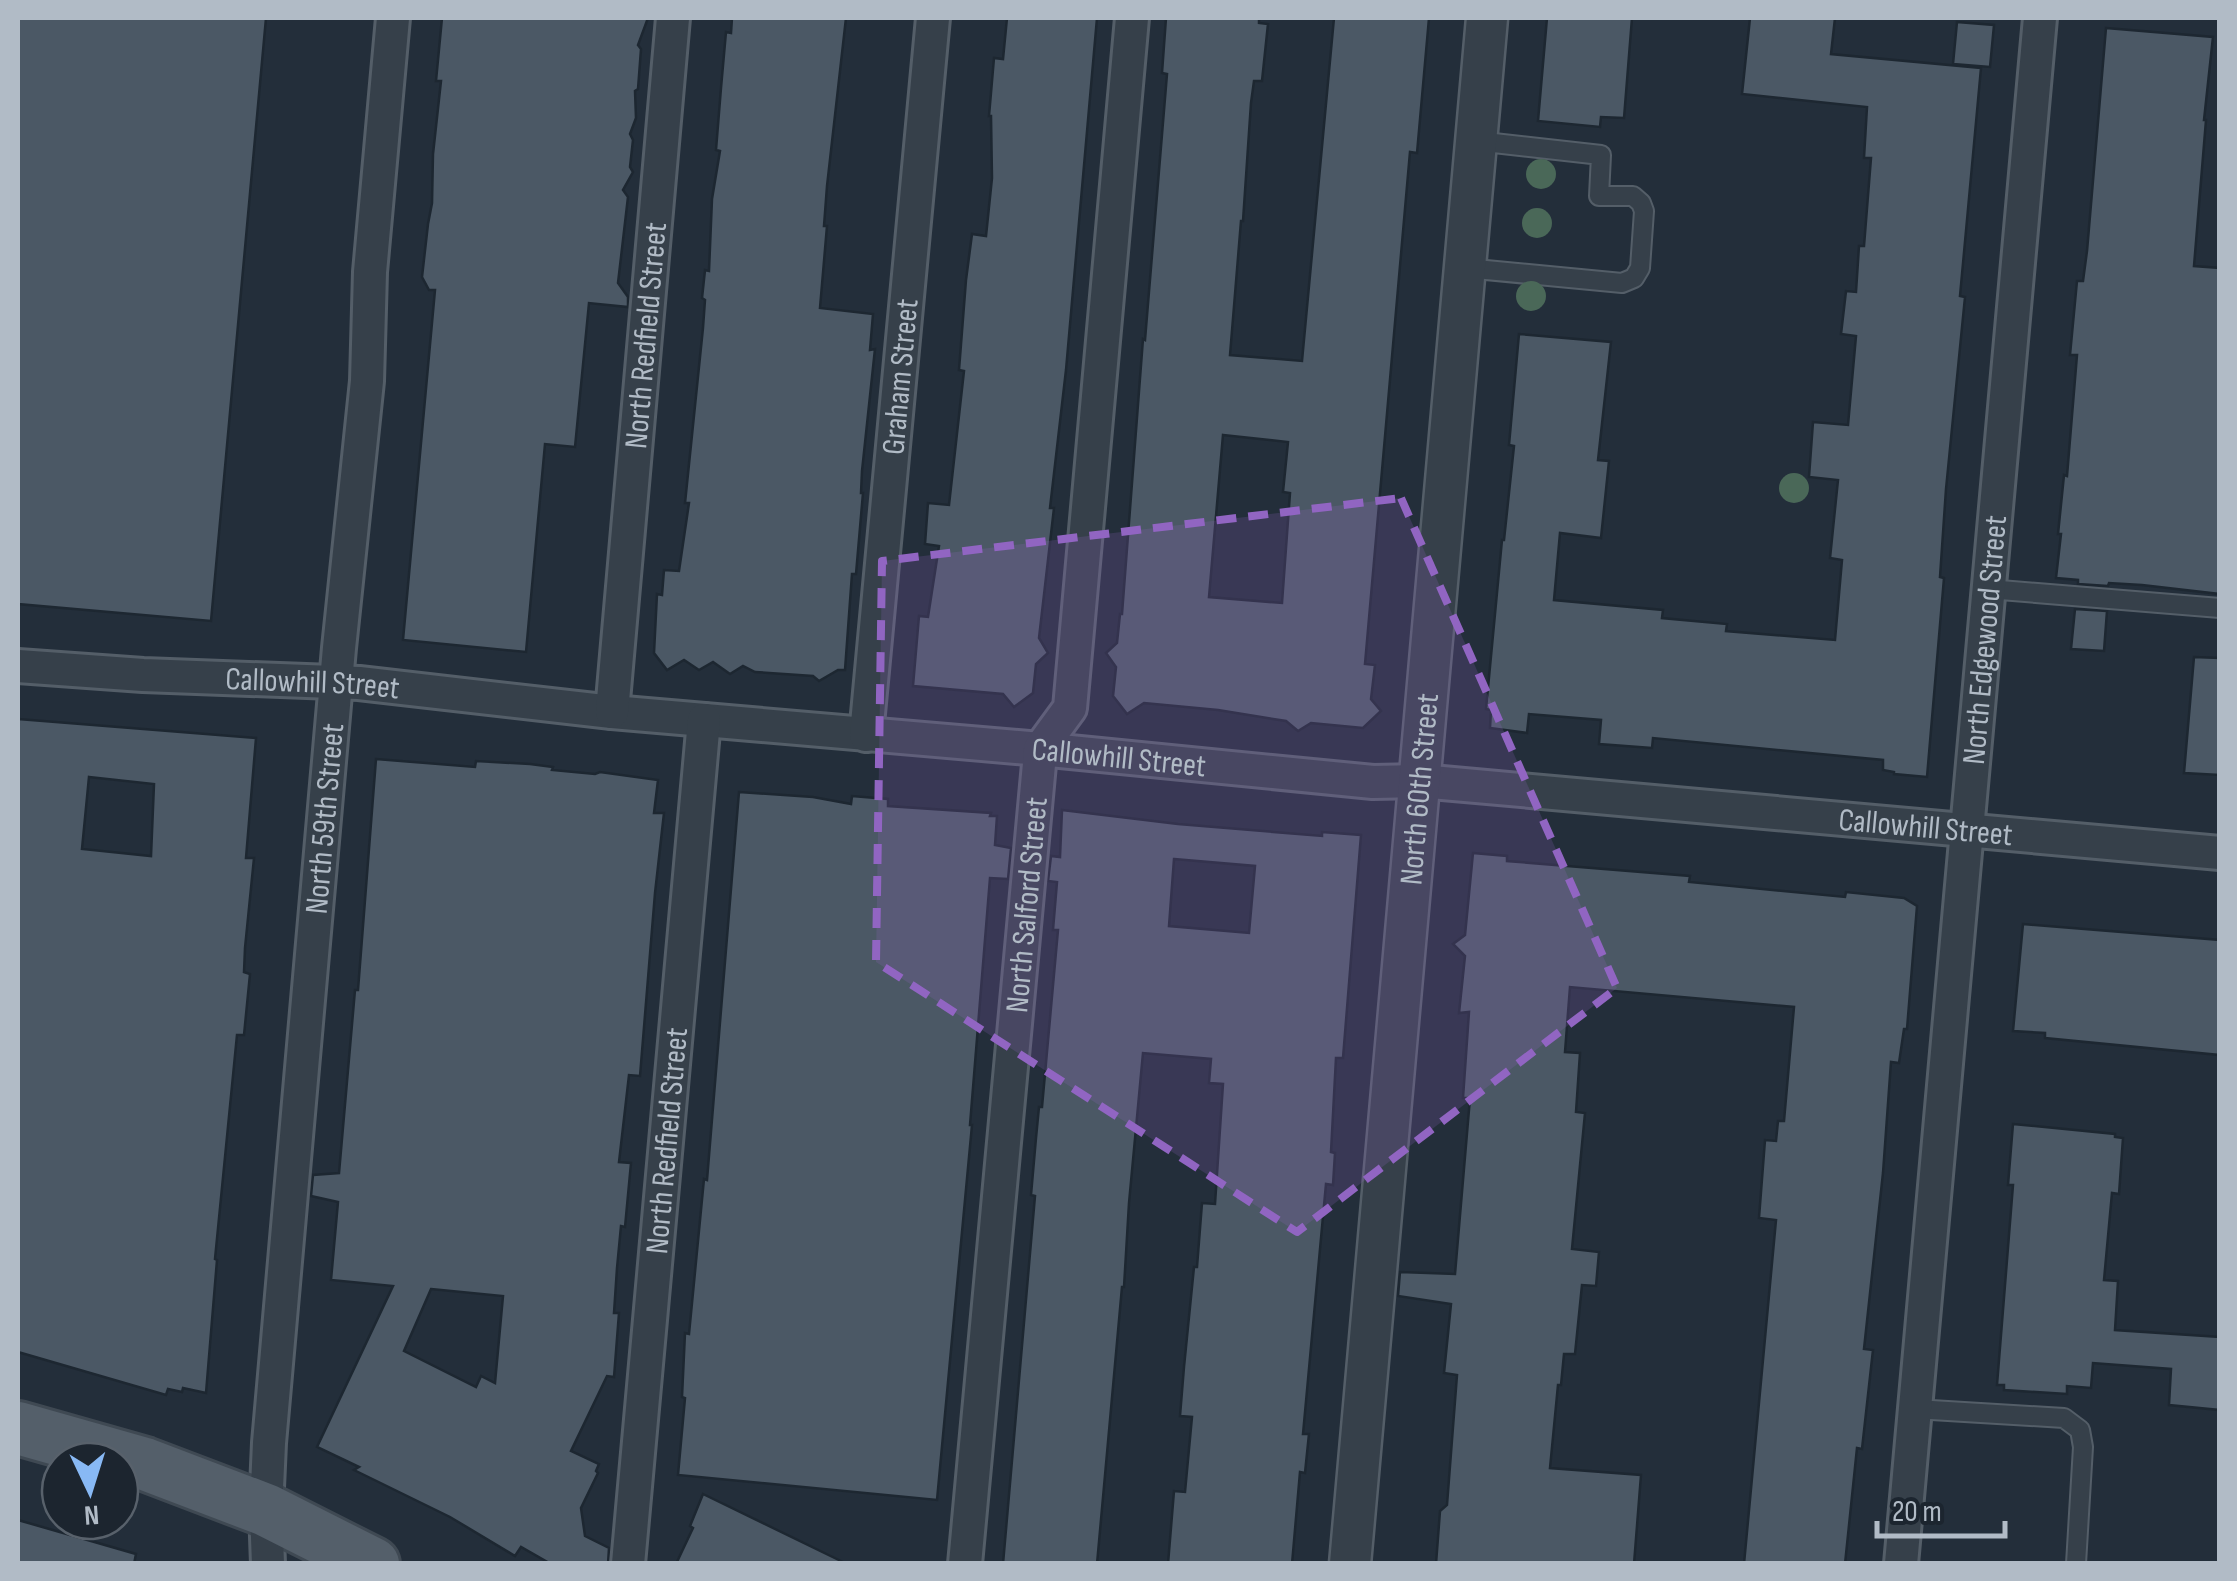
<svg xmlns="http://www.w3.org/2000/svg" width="2237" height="1581" font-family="'Sofia Sans Condensed',sans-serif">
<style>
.building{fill:#4b5865;stroke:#1d2731;stroke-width:2.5;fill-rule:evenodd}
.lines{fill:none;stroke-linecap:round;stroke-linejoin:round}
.service-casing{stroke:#545e68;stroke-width:22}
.minor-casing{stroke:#545e68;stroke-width:38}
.tertiary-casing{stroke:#545e68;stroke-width:45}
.primary-casing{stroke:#3f4953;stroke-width:58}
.service{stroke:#36404a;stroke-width:18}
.minor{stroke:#36404a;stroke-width:32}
.tertiary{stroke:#36404a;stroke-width:40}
.primary{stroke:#545f6a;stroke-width:52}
.tree{fill:#4a6858}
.marked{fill:#9165c2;fill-opacity:0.2;stroke:#9165c2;stroke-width:8;stroke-dasharray:20 12;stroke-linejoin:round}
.labels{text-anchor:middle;stroke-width:8;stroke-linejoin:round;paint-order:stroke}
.street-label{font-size:32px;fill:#b1bbc6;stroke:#1c252f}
</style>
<rect width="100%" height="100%" fill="#232e3a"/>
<g class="building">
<path d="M18,18H266L211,621L18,604Z"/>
<path d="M442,18H648L638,45L641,49L638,89L635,91L636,118L630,134L633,140L630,167L633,172L623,190L628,197L618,283L628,297V307L589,303L575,447L545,444L526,652L403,640L435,290H429L422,277L428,224L432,203L433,154L441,81H436Z"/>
<path d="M732,18H846L827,186L824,226H827L820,308L873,314L870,350L875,349L862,471L861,493H863L856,574H852L845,670H838L819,681L813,676L755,672L743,666L730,674L713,662L699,670L684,660L667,670L654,653L657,594L662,595L664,570L679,571L689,503H685L703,328L705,300L702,298L705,270L709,271L712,199L720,151L716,150L721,88L726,32L731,33Z"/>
<path d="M1007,18H1097L1066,370L1050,508H1054L1039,638L1048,653L1036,664L1033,693L1014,707L1003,694L913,686L919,616L928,617L939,546L925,544L928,503L949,505L964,371L959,370L966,280L972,234L986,236L992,178L991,116H989L994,58L1003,59Z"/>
<path d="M1166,18H1259V23L1268,24L1262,81H1254L1251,103L1243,221H1241L1230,355L1302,361L1334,18H1429L1417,153L1410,152L1365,664L1375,665L1371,699L1381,711L1363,728L1311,723L1298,731L1286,721L1218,710L1144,703L1127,714L1113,696L1116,667L1106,653L1117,643L1120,614H1122L1143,339L1145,340L1167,74L1162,73ZM1223,435L1288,442L1283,492L1290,493L1282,603L1209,597Z"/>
<path d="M1547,18H1632L1624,118L1601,117L1600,127L1538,121Z"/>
<path d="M1750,18H1835L1831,54L1981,68L1960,296L1965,297L1946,489L1940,577L1944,578L1927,777L1894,774V772L1883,770V760L1653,738L1652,748L1599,744L1601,720L1529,714L1527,733L1490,728L1491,710L1486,709L1502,540H1504L1514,446L1509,445L1519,334L1611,342L1598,460L1609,461L1601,538L1560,533L1554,600L1663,610L1662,618L1727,624L1726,631L1835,640L1842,560L1830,558L1838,480L1809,477L1813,422L1848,425L1856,336L1841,334L1846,291L1856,292L1859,246H1864L1871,158H1864L1867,107L1742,94Z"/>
<path d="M1957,22L1994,25L1990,67L1953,64Z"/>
<path d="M2106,28L2213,37L2204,120H2206L2194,266L2220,268V594L2142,585L2109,583L2108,586L2078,584V580L2056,578L2061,534H2058L2064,475L2067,476L2077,355H2070L2077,281H2083L2087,251Z"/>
<path d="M2075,609L2107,611L2104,651L2071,649Z"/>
<path d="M2194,657L2220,658V775L2184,773Z"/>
<path d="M18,719L256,738L246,858H254L245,948L244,972L250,974L244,1035H237L215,1259L217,1260L206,1393L183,1388L182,1392L168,1389L166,1395L18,1352ZM89,777L154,784L151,856L82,849Z"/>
<path d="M376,759L475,767L476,761L530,764L553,767L552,770L595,774L600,772L658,780L654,813H664L655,893L640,1076L629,1075L619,1162L631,1163L625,1227L621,1226L617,1268L614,1313H619L614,1377L607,1376L571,1451L599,1464L596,1471L598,1473L581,1508L585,1536L609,1548L608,1564H551L521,1547L515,1556L450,1517L354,1470L359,1467L317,1447L393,1286L331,1280L338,1202L311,1196L313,1175L339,1173L355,990H358ZM431,1289L503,1296L495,1383L481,1376L476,1387L404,1351Z"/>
<path d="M739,792L813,797L851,804L852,796L888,799V806L991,813L990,816H997L995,845L1011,848L1008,879L990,878L970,1125H972L937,1500L678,1475L685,1398L682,1397L685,1333L689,1334L704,1179L707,1180Z"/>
<path d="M1062,810L1178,824L1322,836V832L1361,835L1343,1058H1336L1331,1152L1335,1153L1333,1185L1326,1184L1303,1434H1309L1305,1473L1300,1472L1292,1564H1168L1174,1491L1185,1492L1192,1417L1180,1416L1184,1367L1194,1267H1197L1202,1203L1215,1204L1223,1084L1209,1083L1211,1059L1143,1053L1129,1203L1124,1287H1122L1097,1564H1003L1035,1196L1031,1195L1036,1138L1039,1107H1042L1058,930H1053L1057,882L1048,881L1051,856L1060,857ZM1174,859L1255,866L1249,933L1169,926Z"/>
<path d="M1473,853L1507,856V861L1690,876L1689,882L1732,886L1845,897L1846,892L1904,898L1917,906L1907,1029H1904L1899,1063L1891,1062L1883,1173L1864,1349L1873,1350L1862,1449L1857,1448L1845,1564H1744L1776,1220L1759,1218L1765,1140L1776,1141L1778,1121H1784L1794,1007L1570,987L1565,1052L1580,1053L1576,1112L1585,1113L1572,1249L1599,1252L1596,1286L1582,1285L1575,1354H1564L1561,1385H1558L1550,1468L1641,1475L1634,1564H1436L1440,1511L1447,1505L1457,1375L1444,1373L1451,1304L1398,1296L1400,1272L1455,1274L1470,1098H1463L1469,1012L1459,1013L1465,956L1453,944L1465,935Z"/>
<path d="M2023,924L2220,940V1055L2045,1038V1033L2013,1031Z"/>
<path d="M2013,1124L2115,1134V1137L2123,1138L2119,1194L2112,1193L2104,1280L2118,1281L2115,1330L2220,1337V1410L2169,1405L2171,1369L2093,1363L2091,1388L2067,1386V1394L2004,1390V1385H1997L2013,1185H2008Z"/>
<path d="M703,1494L847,1564H676L693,1528L690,1526Z"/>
<path d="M18,1520L136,1554L134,1564H18Z"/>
</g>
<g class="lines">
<defs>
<g id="service">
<path d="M1465,268L1622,283L1634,278L1640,268L1644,211L1641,203L1633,196H1599L1601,155L1476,141"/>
<path d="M1988,589L2220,608"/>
<path d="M1915,1409L2064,1418L2080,1430L2083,1447L2076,1564"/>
</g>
<g id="minor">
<path id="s1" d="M18,666L143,675L359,683L612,712L1040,749L1373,782L1420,781L2220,853"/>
<path id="s2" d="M612,712L673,18"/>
<path id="s3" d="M866,735L933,18"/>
<path id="s4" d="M268,1564L266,1510L269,1443L339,648L367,381L370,272L393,18"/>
<path id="s5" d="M628,1564L704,720"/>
<path id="s6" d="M965,1564L1039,764L1040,749L1070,708L1132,18"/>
<path id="s7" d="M1901,1564L2040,18"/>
</g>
<g id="tertiary">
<path id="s8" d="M1350,1564L1487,18"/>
</g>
<path id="primary" d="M18,1428L145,1464L266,1510L373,1564"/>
</defs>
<use href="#service" class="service-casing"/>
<use href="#minor" class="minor-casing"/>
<use href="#tertiary" class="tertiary-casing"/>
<use href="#primary" class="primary-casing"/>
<use href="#service" class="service"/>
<use href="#minor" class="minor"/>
<use href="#tertiary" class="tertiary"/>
<use href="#primary" class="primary"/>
</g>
<g class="tree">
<circle cx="1541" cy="174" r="15"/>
<circle cx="1537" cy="223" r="15"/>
<circle cx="1531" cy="296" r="15"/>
<circle cx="1794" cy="488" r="15"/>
</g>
<path class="marked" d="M1401,498L1617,988L1297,1232L876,962L882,561Z"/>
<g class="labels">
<g class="street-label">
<text dy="11" stroke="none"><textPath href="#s2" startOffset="378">North Redfield Street</textPath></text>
<text dy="11" stroke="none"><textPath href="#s3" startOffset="360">Graham Street</textPath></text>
<text dy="11" stroke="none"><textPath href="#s7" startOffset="928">North Edgewood Street</textPath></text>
<text dy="11" stroke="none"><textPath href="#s1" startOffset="295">Callowhill Street</textPath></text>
<text dy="11" stroke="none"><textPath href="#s1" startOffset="1105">Callowhill Street</textPath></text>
<text dy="11" stroke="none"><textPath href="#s8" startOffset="778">North 60th Street</textPath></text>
<text dy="11" stroke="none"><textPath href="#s4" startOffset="748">North 59th Street</textPath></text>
<text dy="11" stroke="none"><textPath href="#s1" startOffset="1915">Callowhill Street</textPath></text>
<text dy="11" stroke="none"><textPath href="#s6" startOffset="662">North Salford Street</textPath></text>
<text dy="11" stroke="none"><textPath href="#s5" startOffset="425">North Redfield Street</textPath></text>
</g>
</g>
<rect width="2237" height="1581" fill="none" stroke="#b1bbc6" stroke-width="40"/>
<g transform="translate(90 1491) rotate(176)"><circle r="48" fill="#1c252f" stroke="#58616b" stroke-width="2.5"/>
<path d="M0-8L18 38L0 25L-18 38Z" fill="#88b9f5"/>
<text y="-15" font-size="28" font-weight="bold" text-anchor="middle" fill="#b1bbc6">N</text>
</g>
<path d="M1877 1521v15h128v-15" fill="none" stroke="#b1bbc6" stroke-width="5"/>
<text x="1892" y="1521" font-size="30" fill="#b1bbc6" stroke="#1c252f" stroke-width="8" paint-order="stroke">20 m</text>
</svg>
